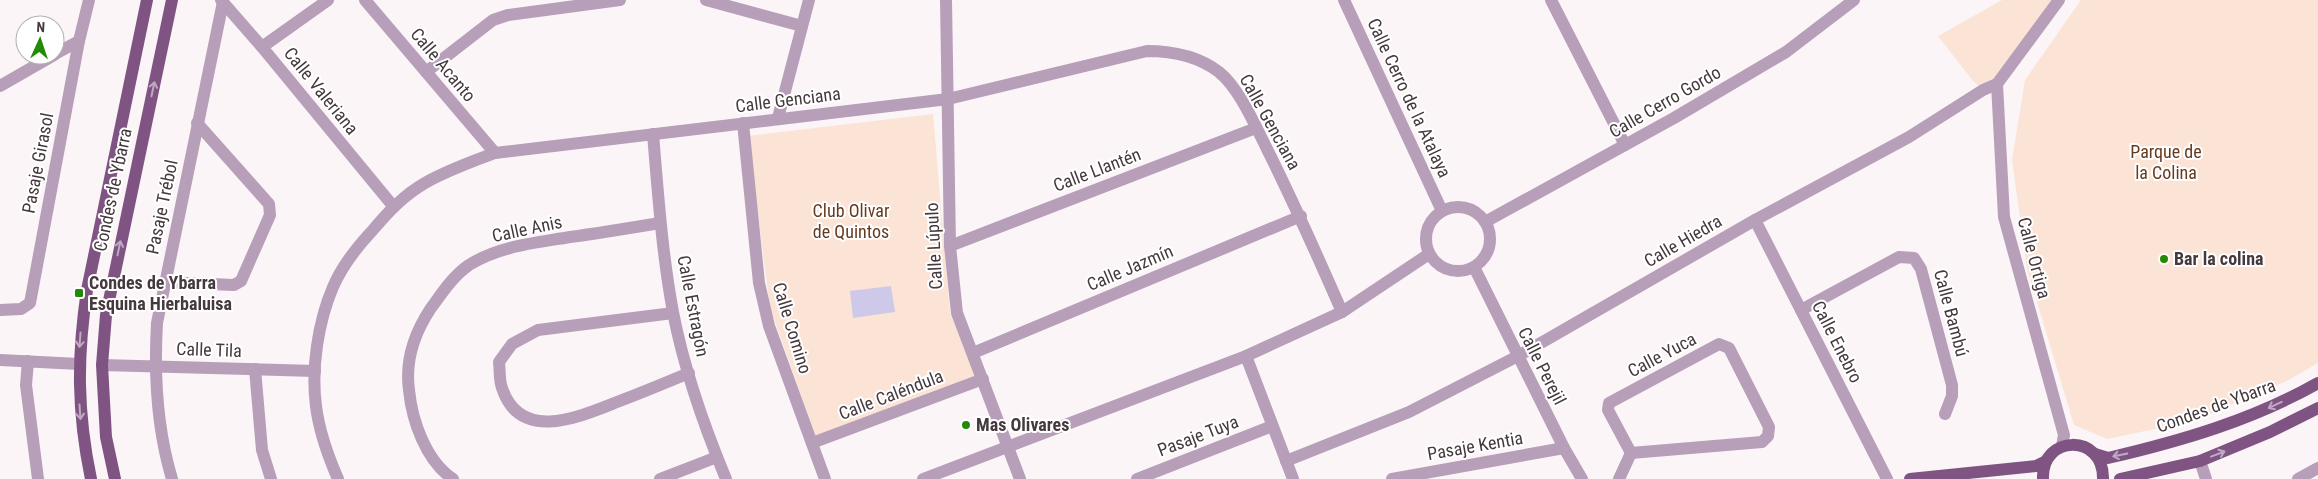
<svg xmlns="http://www.w3.org/2000/svg" width="2318" height="479" font-family="'Roboto Condensed',sans-serif">
<style>
.green{fill:#fbe3d6}
.water{fill:#cfc9e9}
.lines{fill:none;stroke-linecap:round;stroke-linejoin:round}
.minor{stroke:#b79eb9;stroke-width:12}
.major{stroke:#7f5483;stroke-width:12}
.oneway{stroke:#bfaac1}
.poi-dot{fill:#228a04;stroke:#fff;stroke-width:2}
.labels{text-anchor:middle;stroke-width:4;stroke-linejoin:round;paint-order:stroke}
.street-label{font-size:18px;fill:#45393e;stroke:#fff}
.park-label{font-size:18px;fill:#663a1e;stroke:#fff}
.poi-label{font-size:18px;font-weight:bold;fill:#45393e;stroke:#fff;text-anchor:start}
</style>
<rect width="100%" height="100%" fill="#fbf5f8"/>
<g class="green">
<path d="M2002,0H2059L1997,84L1983,90L1973,81L1938,36Z"/>
<path d="M2081,0H2318V363L2287,381L2193,421L2107,439L2074,425L2027,269L2012,160L2025,80Z"/>
<path d="M933,114L950,313L976,377L816,437L770,308L748,136Z"/>
</g>
<path class="water" d="M891,286L895,312L853,318L850,291Z"/>
<g class="lines">
<g class="minor">
<path d="M221,0L262,47L393,206"/>
<path d="M365,0L495,153"/>
<path d="M706,0L802,26"/>
<path d="M946,0L950,246L957,313L1020,479"/>
<path d="M1344,0L1442,211"/>
<path d="M1551,0L1625,145"/>
<path d="M262,47L328,0"/>
<path d="M55,54L79,41"/>
<path d="M426,72L493,20L508,15L620,0"/>
<path d="M1997,84L2004,217L2064,435L2062,446"/>
<path d="M0,86L54,55"/>
<path d="M778,118L809,0"/>
<path d="M743,123L759,283L769,326L825,479"/>
<path d="M653,134C658,193 662,253 673,312C684,369 704,426 726,479"/>
<circle cx="1458" cy="239" r="32"/>
<path d="M1755,220L1887,479"/>
<path d="M1485,222L1674,118L1786,52L1854,0"/>
<path d="M950,246L1256,128"/>
<path d="M1474,267L1564,448L1582,479"/>
<path d="M164,282L234,285L241,281L270,215L269,204L197,123"/>
<path d="M0,310L21,309L30,303L79,41L89,0"/>
<path d="M1801,310L1899,257L1914,258L1921,269L1952,385V396L1945,414"/>
<path d="M673,313L538,330L512,344L499,362C500,370 499,380 502,388C520,443 579,417 617,402C641,393 665,383 689,373"/>
<path d="M1719,344L1729,348L1769,427L1768,436L1762,442L1631,453L1608,410L1609,403Z"/>
<path d="M973,353L1301,216"/>
<path d="M1246,356L1293,479"/>
<path d="M0,360L79,364"/>
<path d="M28,361L26,385L38,479"/>
<path d="M102,365L315,371"/>
<path d="M255,369L262,450L271,479"/>
<path d="M812,443L983,379"/>
<path d="M1286,461L1409,412L1518,356L1755,220L1909,137L1983,90L1997,84L2059,0"/>
<path d="M2200,461L2206,479"/>
<path d="M172,479C157,429 154,375 157,323L223,2"/>
<path d="M338,479C328,456 319,431 316,406C311,369 318,322 333,287C342,266 357,247 372,231C388,212 404,195 425,183C448,170 471,162 495,153L948,99L1147,51C1172,51 1198,56 1219,72C1239,88 1255,125 1267,149C1294,203 1318,257 1342,312L1429,254"/>
<path d="M453,479C426,461 412,421 409,390C405,361 415,332 431,308C442,293 453,276 469,265C499,246 535,243 570,237C600,233 630,228 660,223"/>
<path d="M660,479L717,457"/>
<path d="M923,479L1246,356L1342,312"/>
<path d="M1137,479L1272,426"/>
<path d="M1392,479L1564,448"/>
<path d="M1619,479L1631,453"/>
<path d="M2298,479L2318,468"/>
</g>
<g class="major">
<path d="M2095,454L2108,458C2181,441 2253,420 2318,383"/>
<path d="M91,479C77,412 77,357 87,290L147,0"/>
<path d="M115,479L106,437L102,365L106,315L172,0"/>
<path d="M1910,479L2036,466L2046,461"/>
<path d="M2043,479C2041,434 2104,433 2103,479"/>
<path d="M2120,479L2200,461L2270,432L2318,408"/>
</g>
</g>
<defs><path id="oneway-shaft" d="M-6 0H5M1.5-3L5.5 0L1.5 3" fill="none" stroke-width="1.6" stroke-linecap="round" stroke-linejoin="round" transform="scale(1.25)"/></defs>
<g class="oneway">
<use href="#oneway-shaft" transform="translate(153 89) rotate(-78)"/>
<use href="#oneway-shaft" transform="translate(119 248) rotate(-78)"/>
<use href="#oneway-shaft" transform="translate(80 340) rotate(94)"/>
<use href="#oneway-shaft" transform="translate(2275 405) rotate(155)"/>
<use href="#oneway-shaft" transform="translate(80 412) rotate(86)"/>
<use href="#oneway-shaft" transform="translate(2218 454) rotate(-21)"/>
<use href="#oneway-shaft" transform="translate(2120 455) rotate(168)"/>
</g>
<g class="poi-dot">
<circle cx="2164" cy="259" r="5"/>
<rect x="74" y="288" width="10" height="10" rx="2.5"/>
<circle cx="966" cy="425" r="5"/>
</g>
<g class="labels">
<g class="street-label">
<text transform="translate(443 65) rotate(50)" y="6">Calle Acanto</text>
<text transform="translate(321 91) rotate(51)" y="6">Calle Valeriana</text>
<text transform="translate(1409 98) rotate(65)" y="6">Calle Cerro de la Atalaya</text>
<text transform="translate(788 100) rotate(-7)" y="6">Calle Genciana</text>
<text transform="translate(1665 102) rotate(-30)" y="6">Calle Cerro Gordo</text>
<text transform="translate(1270 122) rotate(61)" y="6">Calle Genciana</text>
<text transform="translate(38 163) rotate(-79)" y="6">Pasaje Girasol</text>
<text transform="translate(1097 170) rotate(-21)" y="6">Calle Llantén</text>
<text transform="translate(113 190) rotate(-78)" y="6">Condes de Ybarra</text>
<text transform="translate(162 207) rotate(-78)" y="6">Pasaje Trébol</text>
<text transform="translate(527 229) rotate(-12)" y="6">Calle Anis</text>
<text transform="translate(1683 241) rotate(-30)" y="6">Calle Hiedra</text>
<text transform="translate(934 246) rotate(-93)" y="6">Calle Lúpulo</text>
<text transform="translate(2034 258) rotate(75)" y="6">Calle Ortiga</text>
<text transform="translate(1130 268) rotate(-23)" y="6">Calle Jazmín</text>
<text transform="translate(693 306) rotate(79)" y="6">Calle Estragón</text>
<text transform="translate(1951 313) rotate(75)" y="6">Calle Bambú</text>
<text transform="translate(792 328) rotate(73)" y="6">Calle Comino</text>
<text transform="translate(1837 342) rotate(63)" y="6">Calle Enebro</text>
<text transform="translate(209 350) rotate(2)" y="6">Calle Tila</text>
<text transform="translate(1662 355) rotate(-28)" y="6">Calle Yuca</text>
<text transform="translate(1542 366) rotate(63)" y="6">Calle Perejil</text>
<text transform="translate(891 395) rotate(-21)" y="6">Calle Caléndula</text>
<text transform="translate(2216 406) rotate(-20)" y="6">Condes de Ybarra</text>
<text transform="translate(1198 436) rotate(-21)" y="6">Pasaje Tuya</text>
<text transform="translate(1475 446) rotate(-10)" y="6">Pasaje Kentia</text>
</g>
<g class="park-label">
<text x="2166" y="158">Parque de<tspan x="2166" dy="21">la Colina</tspan></text>
<text x="851" y="217">Club Olivar<tspan x="851" dy="21">de Quintos</tspan></text>
</g>
<g class="poi-label">
<text x="2174" y="265">Bar la colina</text>
<text x="89" y="289">Condes de Ybarra<tspan x="89" dy="21">Esquina Hierbaluisa</tspan></text>
<text x="976" y="431">Mas Olivares</text>
</g>
</g>
<g transform="translate(40 40) rotate(3)"><circle r="24" fill="#ffffff" stroke="#b5b0b2"/>
<path d="M0-4L9 19L0 12L-9 19Z" fill="#228a04"/>
<text y="-8" font-size="14" font-weight="bold" text-anchor="middle" fill="#45393e">N</text>
</g>
</svg>
